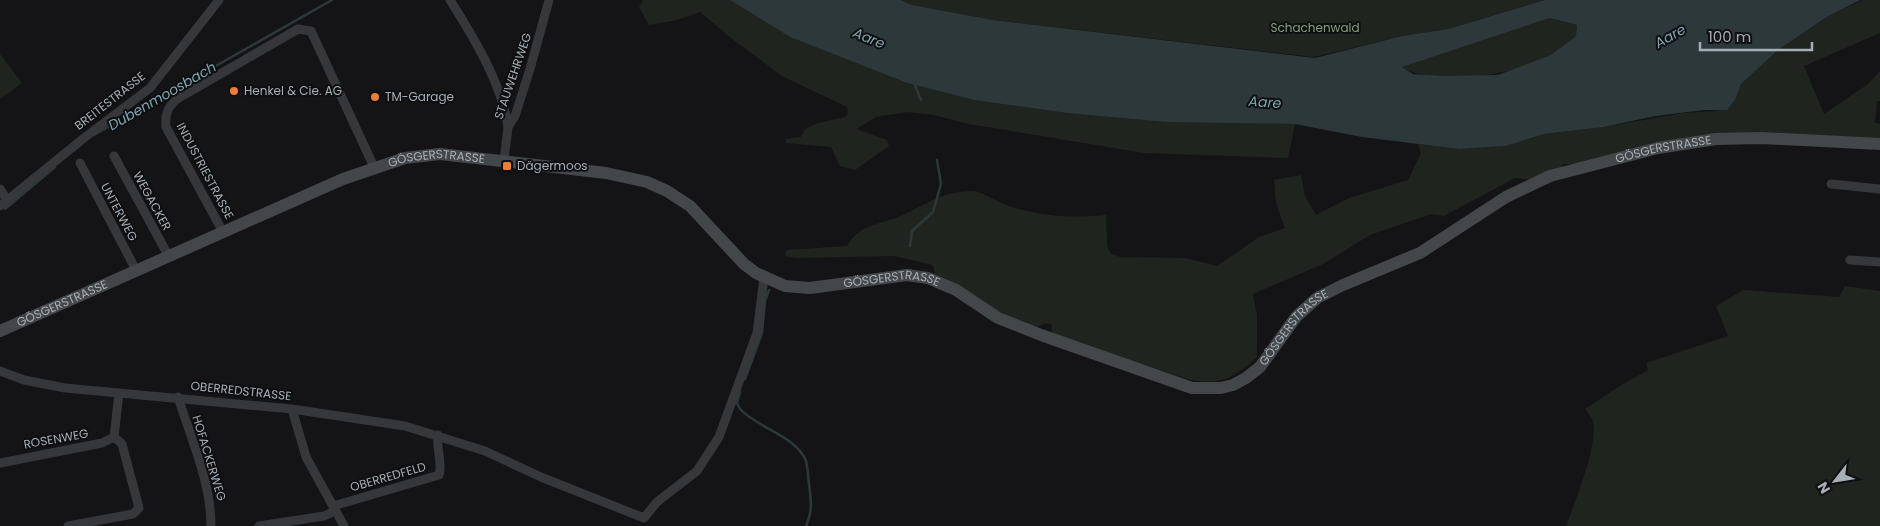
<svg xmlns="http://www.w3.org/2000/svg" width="1880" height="526" font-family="Poppins,sans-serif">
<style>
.green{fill:#1f251e}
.water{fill:#2d383b;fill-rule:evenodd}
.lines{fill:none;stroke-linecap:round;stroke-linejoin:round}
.stream{stroke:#2d383b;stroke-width:2.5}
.minor{stroke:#35373b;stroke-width:9}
.secondary{stroke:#43474a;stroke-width:12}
.poi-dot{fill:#ec7e35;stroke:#0f0f11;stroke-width:2}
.labels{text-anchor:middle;stroke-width:4;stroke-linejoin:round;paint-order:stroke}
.park-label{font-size:12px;fill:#85a07e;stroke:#0f0f11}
.street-label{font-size:12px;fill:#a6afb6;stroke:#0f0f11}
.poi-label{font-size:12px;fill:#a6afb6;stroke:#0f0f11;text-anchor:start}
.water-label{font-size:14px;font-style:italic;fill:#7ea6b0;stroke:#0f0f11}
</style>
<rect width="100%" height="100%" fill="#141416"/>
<g class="green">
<path d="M643,0H730L790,37L907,83L974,100L1067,113L1165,122L1295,124L1288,158L1144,153L969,124L934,115L907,112L876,117L856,129L887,140L889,146L855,170L840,166L831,147L786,143L785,139L801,137L805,129L818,123L845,117L848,113L847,107L782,76L731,38L700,12L677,20L649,25L639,7Z"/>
<path d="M901,0H1545L1448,29L1402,36L1314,57L993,20L912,5Z"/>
<path d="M1862,0H1880V33L1804,66L1824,114L1868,84L1880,71V101H1877L1875,123L1880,124V141L1747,136L1576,164H1563L1561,167L1534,180L1515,178L1444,216L1431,214L1370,235L1323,264L1253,294L1257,315V357C1234,378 1222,385 1191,380L1051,335L1052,325L1046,323L1034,329L1023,325L935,276L933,265L894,256L796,258L785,256L786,250L847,246C859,225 877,225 898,217C925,206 941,191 973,191C981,191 1001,204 1012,207C1043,217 1074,218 1106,215L1107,246L1111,254L1120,257L1186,258L1217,266L1259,237L1285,228L1276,203L1274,180L1301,175L1305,196L1316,215L1349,198L1408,180L1421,153L1418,144L1459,149L1506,146L1544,134L1604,127L1683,113L1716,111L1736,98L1741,84L1777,51L1825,18Z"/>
<path d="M1550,18L1577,25L1576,36C1568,42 1560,50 1552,55C1518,75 1436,87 1401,67Z"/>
<path d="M0,54L22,83L0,99Z"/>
<path d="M1845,286L1880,291V526H1566C1575,502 1598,446 1593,422C1592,417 1588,413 1585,409L1618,387L1648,370L1646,363L1728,336L1716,306L1743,290L1839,297Z"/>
</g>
<path class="water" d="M730,0H901L912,5L993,20L1315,58L1402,36L1448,29L1545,0H1860L1825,18L1777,51L1741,84L1736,98L1727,110H1704L1655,116L1604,127L1544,134L1506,146L1459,149L1362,137L1295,124L1165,122L1067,113L974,100L907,83L790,37ZM1550,18L1577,25L1576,36L1551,55L1498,75L1443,76L1413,74L1402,67Z"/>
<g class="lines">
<g class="stream">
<path d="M914,83L921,100"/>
<path d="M94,135L332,0"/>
<path d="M5,209L55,167"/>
<path d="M910,246L912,231L933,212L941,184L937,160"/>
<path d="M745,379L762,333L765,301L769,290"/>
<path d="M740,392L737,403L740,409C759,429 796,436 806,461C808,468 808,477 809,484C811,502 813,509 806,526"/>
</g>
<g class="minor">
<path d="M450,0C473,36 502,84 508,127"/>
<path d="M114,156L169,257"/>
<path d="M504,161L508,127L515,116L530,69L549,0"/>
<path d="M80,163L137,272"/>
<path d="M1831,184L1880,189"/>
<path d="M0,189L7,200"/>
<path d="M0,206L84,138L150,88L219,0"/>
<path d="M223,232L166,127C165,114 167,108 177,99L298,29L311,31L374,167"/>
<path d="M1850,260L1880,262"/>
<path d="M0,371L24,380L65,388L292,409L405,426L485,451L541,477L644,518L657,502L697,471L719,437L757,333L764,278"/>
<path d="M178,397C191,439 211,482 211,526"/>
<path d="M292,409L306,457L344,526"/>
<path d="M114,437L119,393"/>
<path d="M0,463L102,443L114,437"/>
<path d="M333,506L439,475C443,465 436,448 438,435"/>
<path d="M68,526L133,514L139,508L122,444L114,437"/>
<path d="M259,526L324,516L335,511"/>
</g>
<path class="secondary" id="s1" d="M0,331L343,179L405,158L440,154L606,173L647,182L667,191L690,206L744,264L756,273L785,286L810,288L907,275L928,278L956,290L998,318L1041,335L1192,388H1221L1233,385L1246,378L1260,367L1296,317L1317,298L1343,285L1420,253L1506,197L1550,176L1658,148L1716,139L1761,138L1880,144"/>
</g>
<g class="poi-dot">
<circle cx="234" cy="91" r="5"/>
<circle cx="375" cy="97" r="5"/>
<rect x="502" y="161" width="10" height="10" rx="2.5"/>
</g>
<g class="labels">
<g class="park-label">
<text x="1315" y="32">Schachenwald</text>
</g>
<g class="street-label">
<text transform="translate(513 76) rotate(-71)" y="4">STAUWEHRWEG</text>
<text transform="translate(110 101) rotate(-38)" y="4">BREITESTRASSE</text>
<text dy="4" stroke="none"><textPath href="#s1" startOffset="1836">GÖSGERSTRASSE</textPath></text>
<text dy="4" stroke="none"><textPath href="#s1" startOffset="472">GÖSGERSTRASSE</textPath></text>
<text transform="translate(205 171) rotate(62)" y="4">INDUSTRIESTRASSE</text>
<text transform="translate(152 201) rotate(61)" y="4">WEGACKER</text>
<text transform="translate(119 212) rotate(62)" y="4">UNTERWEG</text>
<text dy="4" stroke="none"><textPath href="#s1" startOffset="968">GÖSGERSTRASSE</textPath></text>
<text dy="4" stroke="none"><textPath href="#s1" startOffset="68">GÖSGERSTRASSE</textPath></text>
<text dy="4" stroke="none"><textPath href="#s1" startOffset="1418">GÖSGERSTRASSE</textPath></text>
<text transform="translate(241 391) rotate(6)" y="4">OBERREDSTRASSE</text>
<text transform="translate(56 439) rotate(-10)" y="4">ROSENWEG</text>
<text transform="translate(209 458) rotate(73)" y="4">HOFACKERWEG</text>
<text transform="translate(388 477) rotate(-16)" y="4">OBERREDFELD</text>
</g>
<g class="poi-label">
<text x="244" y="95">Henkel &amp; Cie. AG</text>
<text x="385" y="101">TM-Garage</text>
<text x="517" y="170">Dägermoos</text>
</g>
<g class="water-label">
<text transform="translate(1670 36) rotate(-30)" y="5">Aare</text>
<text transform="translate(869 38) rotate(23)" y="5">Aare</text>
<text transform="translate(162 96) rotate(-30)" y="5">Dubenmoosbach</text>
<text transform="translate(1265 102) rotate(4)" y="5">Aare</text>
</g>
</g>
<g transform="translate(1835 481) rotate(239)" stroke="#0f0f11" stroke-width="4" paint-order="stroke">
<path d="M0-4L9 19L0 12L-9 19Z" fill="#a6afb6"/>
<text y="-8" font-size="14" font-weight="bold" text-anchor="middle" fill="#a6afb6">N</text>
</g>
<path d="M1700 42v8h112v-8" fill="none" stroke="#a6afb6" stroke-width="2.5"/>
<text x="1708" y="42" font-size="15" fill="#a6afb6" stroke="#0f0f11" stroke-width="4" paint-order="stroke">100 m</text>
</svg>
